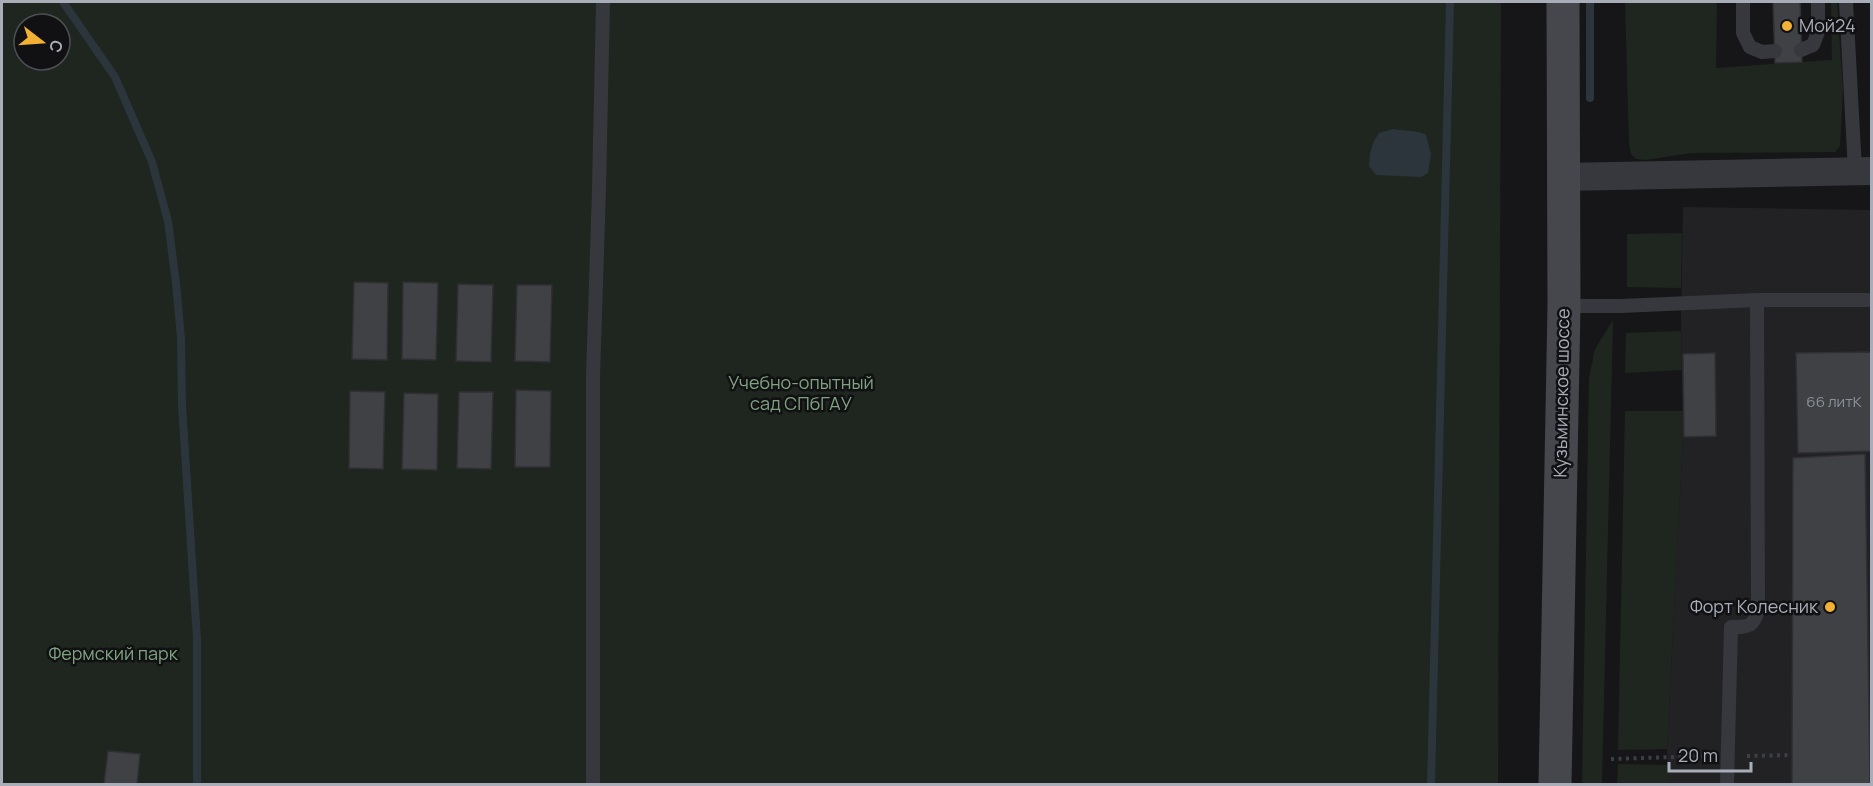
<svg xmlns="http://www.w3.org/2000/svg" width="1873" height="786" font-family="Manrope,sans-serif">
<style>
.built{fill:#222225}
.green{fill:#1e261f;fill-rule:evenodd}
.water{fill:#2c353c}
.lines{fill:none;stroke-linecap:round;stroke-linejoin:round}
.stream{stroke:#2c353c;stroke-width:8}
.building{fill:#404145;stroke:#303034;stroke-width:1.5}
.path{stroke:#3d3f44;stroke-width:4;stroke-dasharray:3 4.5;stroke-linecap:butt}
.lane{stroke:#37383d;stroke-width:14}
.street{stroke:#37383d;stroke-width:28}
.secondary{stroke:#45474d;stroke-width:33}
.poi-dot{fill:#f2b134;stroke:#111113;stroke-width:2}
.labels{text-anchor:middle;stroke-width:5;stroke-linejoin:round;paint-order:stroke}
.number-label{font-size:15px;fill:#8e929b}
.poi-label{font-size:18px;fill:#a8adb8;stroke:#111113;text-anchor:start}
.park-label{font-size:18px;fill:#7fa381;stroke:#111113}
.street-label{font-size:18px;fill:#a8adb8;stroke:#111113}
</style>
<rect width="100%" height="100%" fill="#161618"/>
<path class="built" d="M1683,207L1871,210V784H1668L1667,749L1683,435L1681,316Z"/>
<g class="green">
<path d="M2,2H1501L1498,784H2ZM24,24H60V60H24Z"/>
<path d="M1625,2H1717L1716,68L1832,60L1831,2H1837L1843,89L1840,146L1835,152L1691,153L1646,160L1636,159L1631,154L1629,143Z"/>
<path d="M1682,233L1681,288L1627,287V234Z"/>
<path d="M1613,320L1602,784H1582L1589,378L1595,349Z"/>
<path d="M1681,331L1682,370L1625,373L1626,333Z"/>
<path d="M1625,411H1683V435L1667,749L1618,750Z"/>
<path d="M1618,764L1668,765V784H1617Z"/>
</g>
<path class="water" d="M1393,129C1403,131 1419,130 1426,135L1431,154L1428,173L1421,177L1376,175L1369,166L1370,153L1374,141L1379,133Z"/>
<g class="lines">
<g class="stream">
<path d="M63,2L115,77L152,162L168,221L176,283L181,338L182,405L197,639V784"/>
<path d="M1590,98V2"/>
<path d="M1431,784L1450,2"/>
</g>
</g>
<g class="building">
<path d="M1773,2H1800L1802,62L1775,63Z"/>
<path d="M354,282L388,283L387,360L352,359Z"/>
<path d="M403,282L438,283L436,360L402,359Z"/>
<path d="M458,284L493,285L491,362L456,361Z"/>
<path d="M517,285H552L550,362L515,361Z"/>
<path d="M1872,352V451L1798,453L1796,353Z"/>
<path d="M1715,353L1716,436L1684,437L1683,354Z"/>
<path d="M516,390L551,391L550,467H515Z"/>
<path d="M350,391L385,392L383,469L349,468Z"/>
<path d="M459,392H493L491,469L457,468Z"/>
<path d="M404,393L438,394L437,470L402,469Z"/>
<path d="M1865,454L1870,784H1792L1793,458Z"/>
<path d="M108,751L140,754L137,784H104Z"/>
</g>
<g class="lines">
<g class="path">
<path d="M1747,756L1792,755"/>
<path d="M1611,759L1707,756"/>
</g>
<g class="lane">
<path d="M1743,2V33L1750,47L1762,52L1775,51"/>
<path d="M1846,2L1855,171"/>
<path d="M1801,50L1813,45L1818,32V2"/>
<path d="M1564,306H1621L1757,300H1872"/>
<path d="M593,784V376L599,189L603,2"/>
<path d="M1727,784L1731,627C1749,627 1754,627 1758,609L1757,300"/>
</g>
<path class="street" d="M1563,177L1872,171"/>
<path class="secondary" d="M1555,784L1564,306L1563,2"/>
</g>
<g class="poi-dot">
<circle cx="1787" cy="26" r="6"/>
<circle cx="1830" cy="607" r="6"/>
</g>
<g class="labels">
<g class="number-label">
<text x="1834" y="407">66 литК</text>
</g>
<g class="poi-label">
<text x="1799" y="32">Мой24</text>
<text x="1818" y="613" text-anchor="end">Форт Колесник</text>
</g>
<g class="park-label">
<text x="801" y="389">Учебно-опытный<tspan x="801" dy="21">сад СПбГАУ</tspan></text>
<text x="113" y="660">Фермский парк</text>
</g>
<g class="street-label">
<text transform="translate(1562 393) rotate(-89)" y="6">Кузьминское шоссе</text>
</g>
</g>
<rect width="1873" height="786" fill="none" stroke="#a8adb8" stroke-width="6"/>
<g transform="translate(42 42) rotate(107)"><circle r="28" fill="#111113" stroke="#4d4f55" stroke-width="1.5"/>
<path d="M0-4.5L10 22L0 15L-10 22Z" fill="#f2b134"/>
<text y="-9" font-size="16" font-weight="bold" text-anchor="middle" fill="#a8adb8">С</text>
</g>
<path d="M1669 762v9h82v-9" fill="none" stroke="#a8adb8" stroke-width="3"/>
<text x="1678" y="762" font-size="18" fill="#a8adb8" stroke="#111113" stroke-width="4.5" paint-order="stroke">20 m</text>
</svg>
